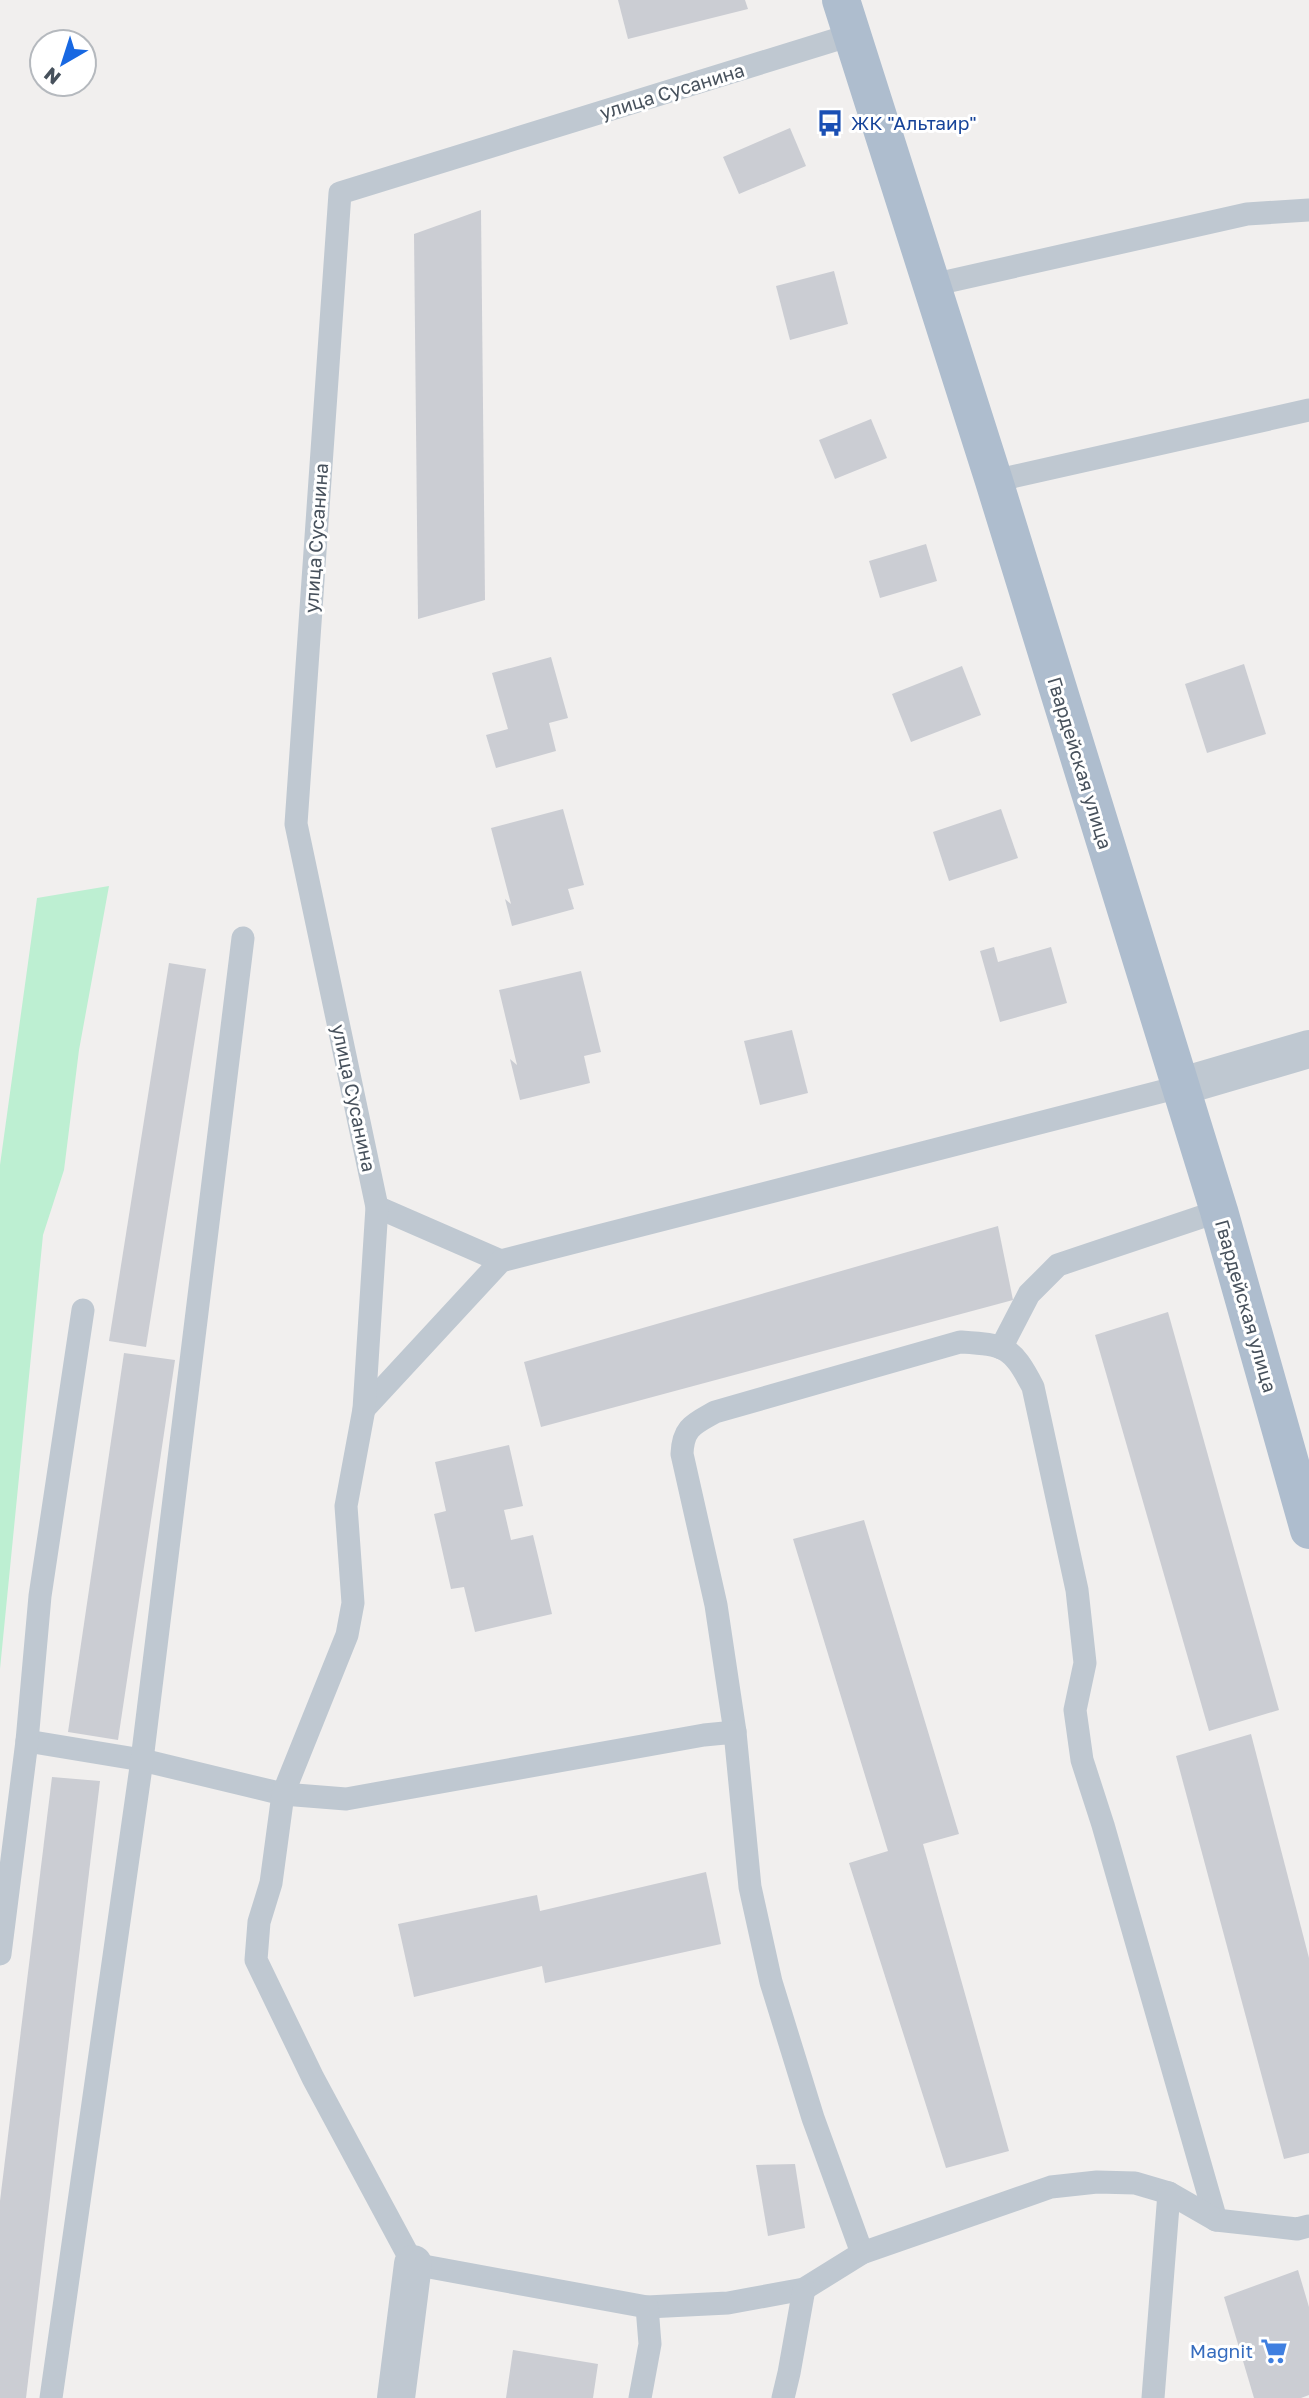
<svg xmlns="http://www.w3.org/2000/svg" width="1309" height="2398" font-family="'Golos Text',sans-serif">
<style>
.green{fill:#bdefd2}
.building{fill:#cbcdd3}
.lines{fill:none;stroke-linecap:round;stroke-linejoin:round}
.lane{stroke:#bfc8d1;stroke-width:23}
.street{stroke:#bfc8d1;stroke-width:38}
.primary{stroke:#aebdce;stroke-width:38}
.labels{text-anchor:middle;stroke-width:6;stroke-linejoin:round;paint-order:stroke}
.street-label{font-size:19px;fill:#47515c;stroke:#fff}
.transit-label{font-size:19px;fill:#164399;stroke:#fff;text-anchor:start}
.shop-label{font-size:19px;fill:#366cbe;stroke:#fff;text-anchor:end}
</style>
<rect width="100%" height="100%" fill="#f1efee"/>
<path class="green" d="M109,886L79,1050L64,1170L43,1235L0,1669V1165L37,898Z"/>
<g class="building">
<path d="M618,0H745L748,9L628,39Z"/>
<path d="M790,128L806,166L739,194L723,157Z"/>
<path d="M481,210L485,600L418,619L414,234Z"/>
<path d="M834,271L848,324L790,340L776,286Z"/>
<path d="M871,419L887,458L835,479L819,440Z"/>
<path d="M926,544L937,581L880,598L869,561Z"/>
<path d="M551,657L568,718L549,723L556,751L496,768L486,735L508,729L492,673Z"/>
<path d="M1244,664L1266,734L1207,753L1185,684Z"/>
<path d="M962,666L981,715L911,742L892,694Z"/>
<path d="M563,809L584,885L568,889L574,909L512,926L505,899L511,904L491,828Z"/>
<path d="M1001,809L1018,858L949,881L933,832Z"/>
<path d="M994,947L998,962L1051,947L1067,1003L1000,1022L980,951Z"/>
<path d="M169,963L206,969L146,1347L109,1341Z"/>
<path d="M581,971L601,1052L584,1056L590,1083L520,1100L510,1059L517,1065L499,990Z"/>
<path d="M792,1030L808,1093L760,1105L744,1041Z"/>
<path d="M998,1226L1013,1300L541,1427L524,1362Z"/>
<path d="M1168,1312L1279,1710L1209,1731L1095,1335Z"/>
<path d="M124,1353L175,1360L118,1740L68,1732Z"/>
<path d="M509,1445L523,1506L504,1510L511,1540L533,1535L552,1614L475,1632L464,1587L451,1589L434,1514L446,1511L435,1462Z"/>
<path d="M864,1520L959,1834L923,1844L1009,2151L946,2168L849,1863L888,1851L793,1539Z"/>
<path d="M1251,1734L1309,1958V2153L1284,2159L1176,1756Z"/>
<path d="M52,1777L100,1781L26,2398H0V2201Z"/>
<path d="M706,1872L721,1944L545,1983L542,1966L414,1997L398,1924L537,1895L540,1911Z"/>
<path d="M795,2164L805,2228L768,2236L756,2165Z"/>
<path d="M1298,2270L1309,2307V2395L1301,2398H1254L1224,2297Z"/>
<path d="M513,2350L598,2364L593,2398H506Z"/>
</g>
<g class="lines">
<g class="lane">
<path d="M932,285L1247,214L1309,210"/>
<path d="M994,481L1309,410"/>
<path d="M377,1207L501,1261"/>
<path d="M1001,1348L1029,1294L1058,1265L1219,1211"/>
<path d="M364,1409L501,1261L1179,1087"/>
<path d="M735,1732L716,1605L682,1454C683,1427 694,1424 715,1412L960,1342C1005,1345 1011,1345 1033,1387L1077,1590L1085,1663L1075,1710L1082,1760L1103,1825L1216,2220"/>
<path d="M27,1741L142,1760L283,1794L346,1799L704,1735L735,1732L750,1887L771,1982L813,2118L862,2253"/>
<path d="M0,1954L27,1741L40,1596L83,1310"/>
<path d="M647,2307L728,2303L804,2289L862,2253L1051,2187L1097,2182L1135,2183L1169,2193L1216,2220L1297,2229L1309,2226"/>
<path d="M51,2398L142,1760L243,938"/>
<path d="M640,2398L650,2344L647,2307L413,2264L313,2078L256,1960L259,1922L271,1883L283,1794L347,1635L353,1603L346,1506L364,1409L377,1207L296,824L340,193L851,35"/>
<path d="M783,2398L789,2373L804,2289"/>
<path d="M1153,2398L1169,2193"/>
</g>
<g class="street">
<path d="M1179,1087L1309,1049"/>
<path d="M396,2398L413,2264"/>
</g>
<path class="primary" d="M841,0L994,481L1219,1211L1309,1530"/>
</g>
<defs>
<symbol id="bus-bare" viewBox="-9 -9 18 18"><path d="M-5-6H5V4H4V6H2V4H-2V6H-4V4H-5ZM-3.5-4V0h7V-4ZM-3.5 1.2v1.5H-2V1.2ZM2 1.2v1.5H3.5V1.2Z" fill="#1a4fb4" stroke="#fff" stroke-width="2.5" paint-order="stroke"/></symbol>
<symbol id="supermarket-bare" viewBox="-9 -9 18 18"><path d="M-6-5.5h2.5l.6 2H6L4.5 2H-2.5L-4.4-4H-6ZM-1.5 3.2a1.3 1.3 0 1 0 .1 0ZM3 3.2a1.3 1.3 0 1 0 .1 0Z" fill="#3f7fe0" stroke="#fff" stroke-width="2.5" paint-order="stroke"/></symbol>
</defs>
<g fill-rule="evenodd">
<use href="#bus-bare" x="811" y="104" width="38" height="38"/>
<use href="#supermarket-bare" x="1255" y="2332" width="38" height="38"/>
</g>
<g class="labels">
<g class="street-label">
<text transform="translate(672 91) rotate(-17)" y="7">улица Сусанина</text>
<text transform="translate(316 538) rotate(-86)" y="7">улица Сусанина</text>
<text transform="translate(1080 763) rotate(73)" y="7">Гвардейская улица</text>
<text transform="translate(354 1098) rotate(78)" y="7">улица Сусанина</text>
<text transform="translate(1246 1306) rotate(74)" y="7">Гвардейская улица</text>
</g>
<g class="transit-label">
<text x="851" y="130">ЖК "Альтаир"</text>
</g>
<g class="shop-label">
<text x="1253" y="2358">Magnit</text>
</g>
</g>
<g transform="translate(63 63) rotate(219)"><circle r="33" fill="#ffffff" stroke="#b5b9be" stroke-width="2"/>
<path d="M0-5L12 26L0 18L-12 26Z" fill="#1868e2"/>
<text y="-10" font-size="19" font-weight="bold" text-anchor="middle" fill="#47515c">N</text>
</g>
</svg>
